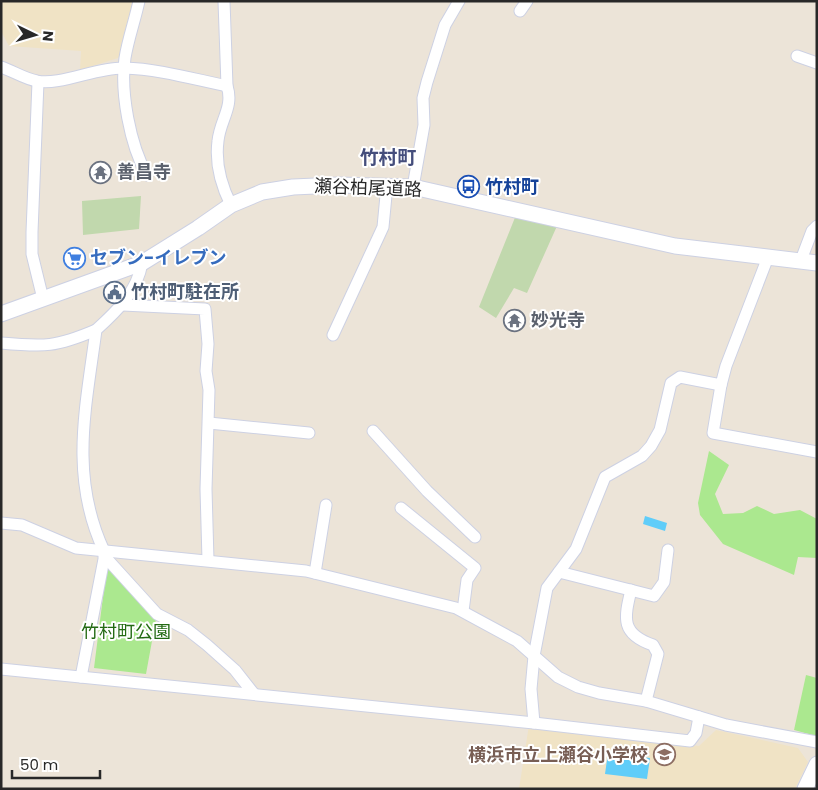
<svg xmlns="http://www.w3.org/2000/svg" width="818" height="790" font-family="Poppins,'Noto Sans JP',sans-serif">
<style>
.education{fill:#f0e3c5}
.green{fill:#abe88f}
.cemetery{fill:#c1d8ad}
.water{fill:#60cdf9}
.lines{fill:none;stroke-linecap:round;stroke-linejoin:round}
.street-casing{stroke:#cdd1e3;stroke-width:13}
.secondary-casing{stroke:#cdd1e3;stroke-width:17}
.street{stroke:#fff;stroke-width:11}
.secondary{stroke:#fff;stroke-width:15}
.labels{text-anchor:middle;stroke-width:4;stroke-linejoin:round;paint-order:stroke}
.worship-label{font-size:18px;font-weight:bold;fill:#5b616d;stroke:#fff;text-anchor:start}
.transit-label{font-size:18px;font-weight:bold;fill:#164399;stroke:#fff;text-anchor:start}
.street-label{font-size:18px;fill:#282828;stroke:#fff}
.shop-label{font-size:18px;font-weight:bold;fill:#366cbe;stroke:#fff;text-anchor:start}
.service-label{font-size:18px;font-weight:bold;fill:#4e5e75;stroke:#fff;text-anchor:start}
.park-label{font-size:18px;fill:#236a13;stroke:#fff}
.education-label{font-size:18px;font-weight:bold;fill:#785e54;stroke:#fff;text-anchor:end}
.neighbourhood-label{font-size:19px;font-weight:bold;fill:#454e7c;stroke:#fff}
</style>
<rect width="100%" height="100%" fill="#ece4d8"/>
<g class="education">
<path d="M1,1H135L122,53L118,58L80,70L81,51L9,46L1,31Z"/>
<path d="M529,725L699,746L716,730L798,748L808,762L795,789H519Z"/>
</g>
<g class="green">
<path d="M709,451L729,465L715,494L723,514L743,513L757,506L774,514L800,510L817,519V558L798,557L794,575L723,544L700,515L698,503Z"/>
<path d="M107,565L130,593L156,619L146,674L94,668Z"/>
<path d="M806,675L817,678L816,736L794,730Z"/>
</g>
<g class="cemetery">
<path d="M141,196L139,229L83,235L82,201Z"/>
<path d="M516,215L557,226L527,293L514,288L496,318L479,307Z"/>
</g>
<g class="water">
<path d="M645,516L667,523L665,531L643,524Z"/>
<path d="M608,753L650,758L647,779L605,774Z"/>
</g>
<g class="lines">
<defs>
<g id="street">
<path d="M139,1C135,20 128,39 125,58C120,92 130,145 147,175"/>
<path d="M224,1L227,86C234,107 220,120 218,141C215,164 221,185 231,205"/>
<path d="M520,11L527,1"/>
<path d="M797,56L817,63"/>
<path d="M1,67C13,71 25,79 37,81C59,86 98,67 124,68C159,69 193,79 227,86"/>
<path d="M38,82L32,232V254L43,299"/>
<path d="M413,187L424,125L423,98L427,82L445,25L459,1"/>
<path d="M801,260L812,231L817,226"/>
<path d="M123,305L205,309L208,344L206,371L209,390L206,489L208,560"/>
<path d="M333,335L383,227L387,185"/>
<path d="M1,343C45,347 56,347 96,330"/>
<path d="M721,385L713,433L817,452"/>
<path d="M209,423L309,433"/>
<path d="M373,431L427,491L475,537"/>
<path d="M401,508L475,568L467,580L463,611"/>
<path d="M1,523L22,525L76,548L306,571L456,608L517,641L558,677L578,687L599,693L646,701L726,725L817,742"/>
<path d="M104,551L108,560L157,614L188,630L207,645L235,670L254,694"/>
<path d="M559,572L654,596L664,582L668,550"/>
<path d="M315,573L326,505"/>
<path d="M631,590C624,619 621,634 653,645L658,654L646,701"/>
<path d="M1,669L534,723L690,741L696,733L699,717"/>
<path d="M81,677L104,559V551C69,476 86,407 96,330C117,311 137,292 142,263"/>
<path d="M534,723L531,689L534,656L547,588L576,549L605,477L642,456L651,446L660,430L671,383L680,377L721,385L726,366L768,257"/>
</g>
<g id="secondary">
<path d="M1,314L142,263L198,228L231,205L262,192L293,187L338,185L413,187L675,246L817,263"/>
<path d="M805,789L817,764"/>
</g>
</defs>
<use href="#street" class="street-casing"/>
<use href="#secondary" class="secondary-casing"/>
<use href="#street" class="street"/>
<use href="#secondary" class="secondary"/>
</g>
<defs>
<symbol id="temple-ring" viewBox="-11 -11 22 22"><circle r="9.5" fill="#fff" stroke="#6b7280" stroke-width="1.5"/><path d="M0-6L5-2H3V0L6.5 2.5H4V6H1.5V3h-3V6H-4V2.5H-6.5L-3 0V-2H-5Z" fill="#6b7280"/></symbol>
<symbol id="bus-ring" viewBox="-11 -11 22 22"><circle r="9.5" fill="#fff" stroke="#1a4fb4" stroke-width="1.5"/><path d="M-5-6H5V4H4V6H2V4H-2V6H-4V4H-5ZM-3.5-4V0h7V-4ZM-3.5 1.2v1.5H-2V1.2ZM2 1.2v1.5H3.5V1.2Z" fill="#1a4fb4"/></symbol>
<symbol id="supermarket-ring" viewBox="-11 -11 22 22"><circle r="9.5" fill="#fff" stroke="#3f7fe0" stroke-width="1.5"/><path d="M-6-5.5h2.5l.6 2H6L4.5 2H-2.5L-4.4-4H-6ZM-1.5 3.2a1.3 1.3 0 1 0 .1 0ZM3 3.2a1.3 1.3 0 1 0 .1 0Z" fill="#3f7fe0"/></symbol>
<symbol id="civic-ring" viewBox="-11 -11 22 22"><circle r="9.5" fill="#fff" stroke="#5c6f8a" stroke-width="1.5"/><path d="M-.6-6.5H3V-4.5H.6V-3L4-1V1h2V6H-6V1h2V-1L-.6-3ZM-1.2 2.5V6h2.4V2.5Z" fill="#5c6f8a"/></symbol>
<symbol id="school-ring" viewBox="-11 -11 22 22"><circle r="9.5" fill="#fff" stroke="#8d6e63" stroke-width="1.5"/><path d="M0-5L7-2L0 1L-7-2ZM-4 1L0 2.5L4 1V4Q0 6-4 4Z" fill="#8d6e63"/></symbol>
</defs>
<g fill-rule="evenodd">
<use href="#temple-ring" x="88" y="160" width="25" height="25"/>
<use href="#bus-ring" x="456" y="174" width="25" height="25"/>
<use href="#supermarket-ring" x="62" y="246" width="25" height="25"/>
<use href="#civic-ring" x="102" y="280" width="25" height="25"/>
<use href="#temple-ring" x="502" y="308" width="25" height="25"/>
<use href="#school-ring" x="652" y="742" width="25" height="25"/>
</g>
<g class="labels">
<g class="worship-label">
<text x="117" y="178">善昌寺</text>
<text x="531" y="326">妙光寺</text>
</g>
<g class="transit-label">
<text x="485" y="193">竹村町</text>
</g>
<g class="street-label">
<text transform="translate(368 188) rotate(2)" y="6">瀬谷柏尾道路</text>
</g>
<g class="shop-label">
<text x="90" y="264">セブン-イレブン</text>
</g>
<g class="service-label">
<text x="131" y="298">竹村町駐在所</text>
</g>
<g class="park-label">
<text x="126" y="638">竹村町公園</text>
</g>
<g class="education-label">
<text x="648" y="761">横浜市立上瀬谷小学校</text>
</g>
<g class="neighbourhood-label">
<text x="388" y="164">竹村町</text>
</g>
</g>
<rect width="818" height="790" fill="none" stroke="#282828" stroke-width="5"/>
<g transform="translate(35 35) rotate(95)" stroke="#ffffff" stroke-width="4" paint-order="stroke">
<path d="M0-4L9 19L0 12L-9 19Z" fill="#282828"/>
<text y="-8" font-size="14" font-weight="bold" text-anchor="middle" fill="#282828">N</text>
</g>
<path d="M12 770v8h88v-8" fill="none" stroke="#282828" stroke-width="2.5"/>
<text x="20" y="770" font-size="15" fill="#282828" stroke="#ffffff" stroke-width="4" paint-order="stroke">50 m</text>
</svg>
